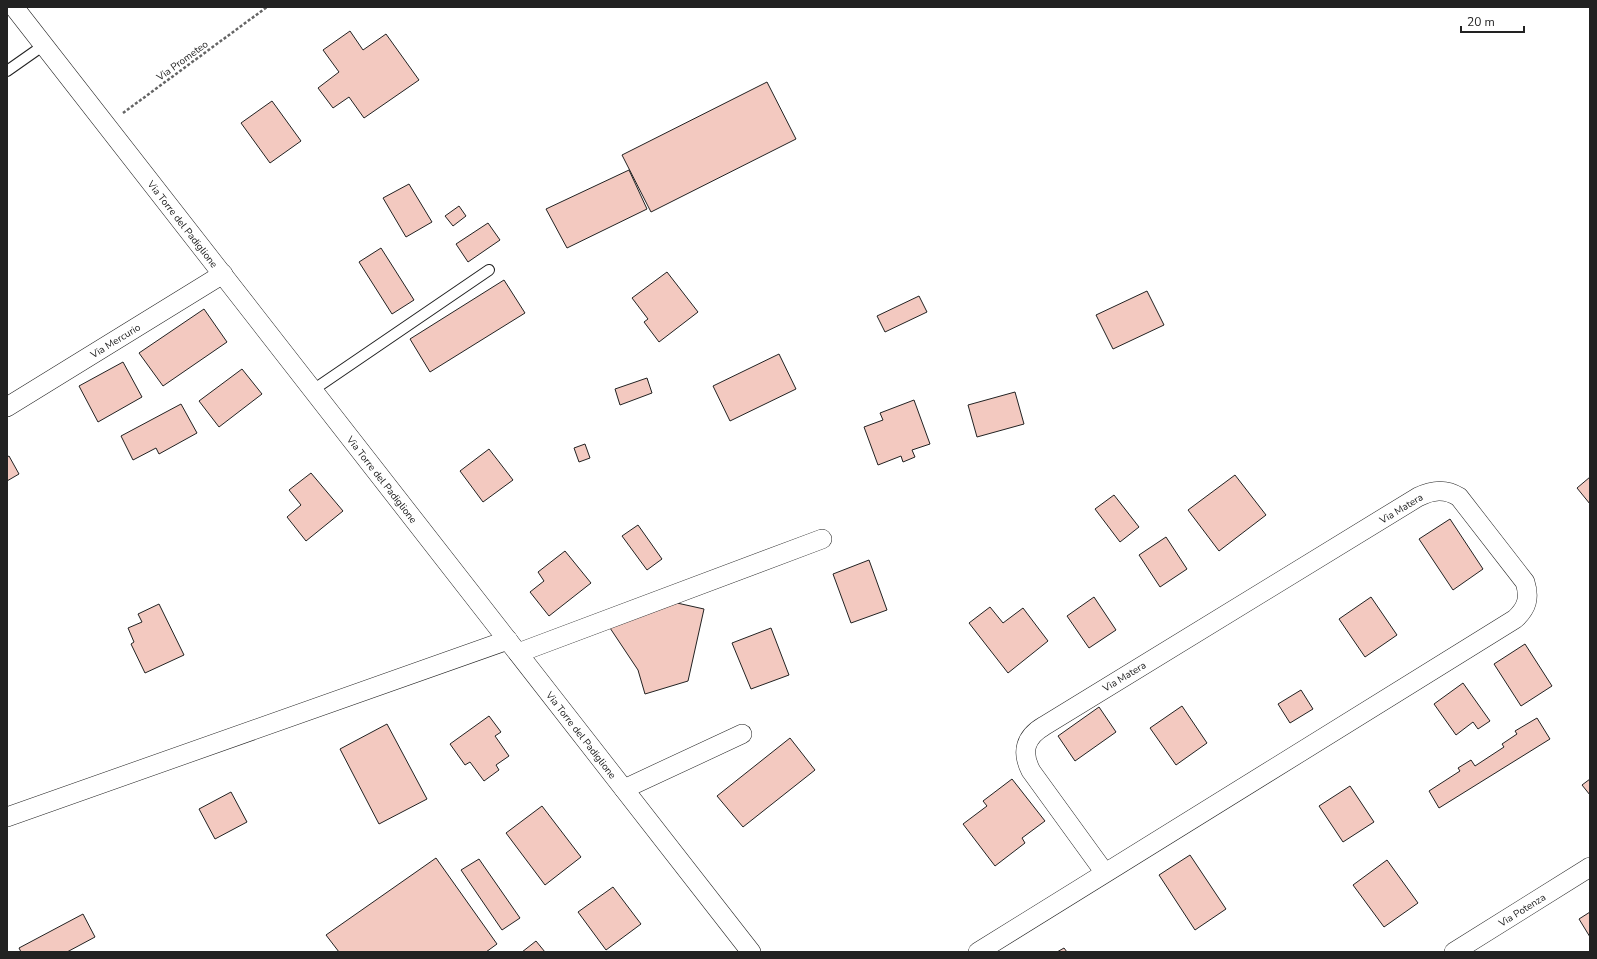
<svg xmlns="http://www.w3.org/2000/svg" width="1597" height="959" font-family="'Nunito Sans',sans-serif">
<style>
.building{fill:#f3c9c0;stroke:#222}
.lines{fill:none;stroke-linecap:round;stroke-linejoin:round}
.lane-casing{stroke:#222;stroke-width:12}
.street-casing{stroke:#222;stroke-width:20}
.path{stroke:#646464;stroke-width:2.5;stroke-dasharray:3 2;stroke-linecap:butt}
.lane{stroke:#fff;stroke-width:10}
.street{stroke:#fff;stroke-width:19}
.labels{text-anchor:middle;stroke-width:3;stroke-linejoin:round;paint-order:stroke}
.street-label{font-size:10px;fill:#222;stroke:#fff}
</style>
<rect width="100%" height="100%" fill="#fff"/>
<g class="building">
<path d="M350,31L363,50L386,34L419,80L364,118L349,97L333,108L318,88L339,72L323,50Z"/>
<path d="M767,82L796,139L651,212L622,155Z"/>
<path d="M272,101L301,141L270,163L241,123Z"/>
<path d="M629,170L647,209L567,248L546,209Z"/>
<path d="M409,184L432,222L406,237L383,198Z"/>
<path d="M459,206L466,216L453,226L445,216Z"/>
<path d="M488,223L500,240L468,262L456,244Z"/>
<path d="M381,248L414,300L392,314L359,262Z"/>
<path d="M667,272L698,312L659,342L644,322L648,319L632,298Z"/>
<path d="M504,280L525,313L430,372L410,339Z"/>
<path d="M1147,291L1164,325L1113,349L1096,315Z"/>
<path d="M919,296L927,312L885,332L877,316Z"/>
<path d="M204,309L227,342L163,386L139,353Z"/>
<path d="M779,354L796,389L730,421L713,386Z"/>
<path d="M123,362L142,397L98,422L79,386Z"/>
<path d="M242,369L262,394L219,427L199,401Z"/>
<path d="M647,378L652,393L620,405L615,389Z"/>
<path d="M1015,392L1024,424L977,437L968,405Z"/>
<path d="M914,400L930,444L912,450L915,457L903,462L901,456L878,465L864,427L883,420L880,413Z"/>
<path d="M181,404L197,433L159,454L156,448L133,460L121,436Z"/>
<path d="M585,444L590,458L579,462L574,448Z"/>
<path d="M489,449L513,480L483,502L460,471Z"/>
<path d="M9,456L19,474L7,481V457Z"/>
<path d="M311,473L343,511L306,541L287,517L301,505L289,490Z"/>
<path d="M1235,475L1266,515L1219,551L1188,510Z"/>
<path d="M1590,477V504L1577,488Z"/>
<path d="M1114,495L1139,527L1120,542L1095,509Z"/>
<path d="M1450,519L1483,569L1453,590L1419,539Z"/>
<path d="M638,525L662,559L647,570L622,536Z"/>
<path d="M1166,537L1187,569L1160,587L1139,555Z"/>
<path d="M565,551L591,583L549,616L530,592L544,581L538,572Z"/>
<path d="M869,560L887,610L851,623L833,574Z"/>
<path d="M1094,597L1116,630L1089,648L1067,616Z"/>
<path d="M1371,597L1397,635L1365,657L1339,619Z"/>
<path d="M677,603L704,609L688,681L645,694L638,670L610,628Z"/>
<path d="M159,604L184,655L145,673L131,644L134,642L128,628L142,622L138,614Z"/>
<path d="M990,607L1003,623L1023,608L1048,641L1008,673L969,623Z"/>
<path d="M771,628L789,675L751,689L732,643Z"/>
<path d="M1525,644L1552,686L1521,706L1494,664Z"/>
<path d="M1463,683L1490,721L1478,729L1473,722L1456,735L1434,704Z"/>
<path d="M1301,690L1313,709L1290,723L1278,704Z"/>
<path d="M1182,706L1207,743L1176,765L1150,728Z"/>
<path d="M1099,707L1116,732L1075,761L1058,736Z"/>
<path d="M489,716L501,732L495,736L509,756L496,765L499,770L484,781L470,762L465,765L450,744Z"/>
<path d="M1537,718L1550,739L1439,808L1429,791L1460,771L1458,768L1471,760L1475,766L1504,747L1502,744L1517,734L1515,731Z"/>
<path d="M387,724L427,799L379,824L340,749Z"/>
<path d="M790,738L815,770L743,827L717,796Z"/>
<path d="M1012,779L1045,821L1022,838L1025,843L995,866L963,824L987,806L983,801Z"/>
<path d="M1590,779V795L1582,785Z"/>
<path d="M1350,786L1374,822L1343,842L1319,806Z"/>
<path d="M231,792L247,822L215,839L199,809Z"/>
<path d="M542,806L581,857L545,885L506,833Z"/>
<path d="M1190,855L1226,909L1195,930L1159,875Z"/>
<path d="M436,858L497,944L486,952H339L326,935Z"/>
<path d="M479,859L520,918L502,930L461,870Z"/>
<path d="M1387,860L1418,903L1384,927L1353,885Z"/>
<path d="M613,887L641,924L606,950L578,912Z"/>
<path d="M1590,912V937L1579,919Z"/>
<path d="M83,914L95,937L67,952H21L19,948Z"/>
<path d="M536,941L545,952H522Z"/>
<path d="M1064,948L1067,952H1057Z"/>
</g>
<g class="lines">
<defs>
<g id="lane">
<path d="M7,71L44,45"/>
<path d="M313,390L489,270"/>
</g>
<g id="street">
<path id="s1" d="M14,7L751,952"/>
<path id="s2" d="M7,407L223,274"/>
<path d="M518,653L822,539"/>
<path d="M624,789L742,734"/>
<path d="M7,817L508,640"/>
<path d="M978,952L1515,619C1527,608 1530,598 1525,582L1459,497C1445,488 1432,490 1418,497L1044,726C1025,737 1021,752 1031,771L1105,873"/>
<path id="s3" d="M1454,952L1590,867"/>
</g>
</defs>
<use href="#lane" class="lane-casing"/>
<use href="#street" class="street-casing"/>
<path class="path" d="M123,113L267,7"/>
<use href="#lane" class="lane"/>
<use href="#street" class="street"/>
</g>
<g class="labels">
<g class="street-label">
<text transform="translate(182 60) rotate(-36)" y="4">Via Prometeo</text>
<text dy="4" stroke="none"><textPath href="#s1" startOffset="275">Via Torre del Padiglione</textPath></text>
<text dy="4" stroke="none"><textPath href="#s2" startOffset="127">Via Mercurio</textPath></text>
<text dy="4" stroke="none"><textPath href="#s1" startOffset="599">Via Torre del Padiglione</textPath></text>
<text transform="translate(1401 508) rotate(-31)" y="4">Via Matera</text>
<text transform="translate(1124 676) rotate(-31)" y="4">Via Matera</text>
<text dy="4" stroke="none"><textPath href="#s1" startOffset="923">Via Torre del Padiglione</textPath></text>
<text dy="4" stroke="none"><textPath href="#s3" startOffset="80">Via Potenza</textPath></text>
</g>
</g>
<rect width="1597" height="959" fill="none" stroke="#222222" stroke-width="16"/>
<path d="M1461 26v6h63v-6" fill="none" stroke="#222222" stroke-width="2"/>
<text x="1467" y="26" font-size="12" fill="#222222" stroke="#ffffff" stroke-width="3" paint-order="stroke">20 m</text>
</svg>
